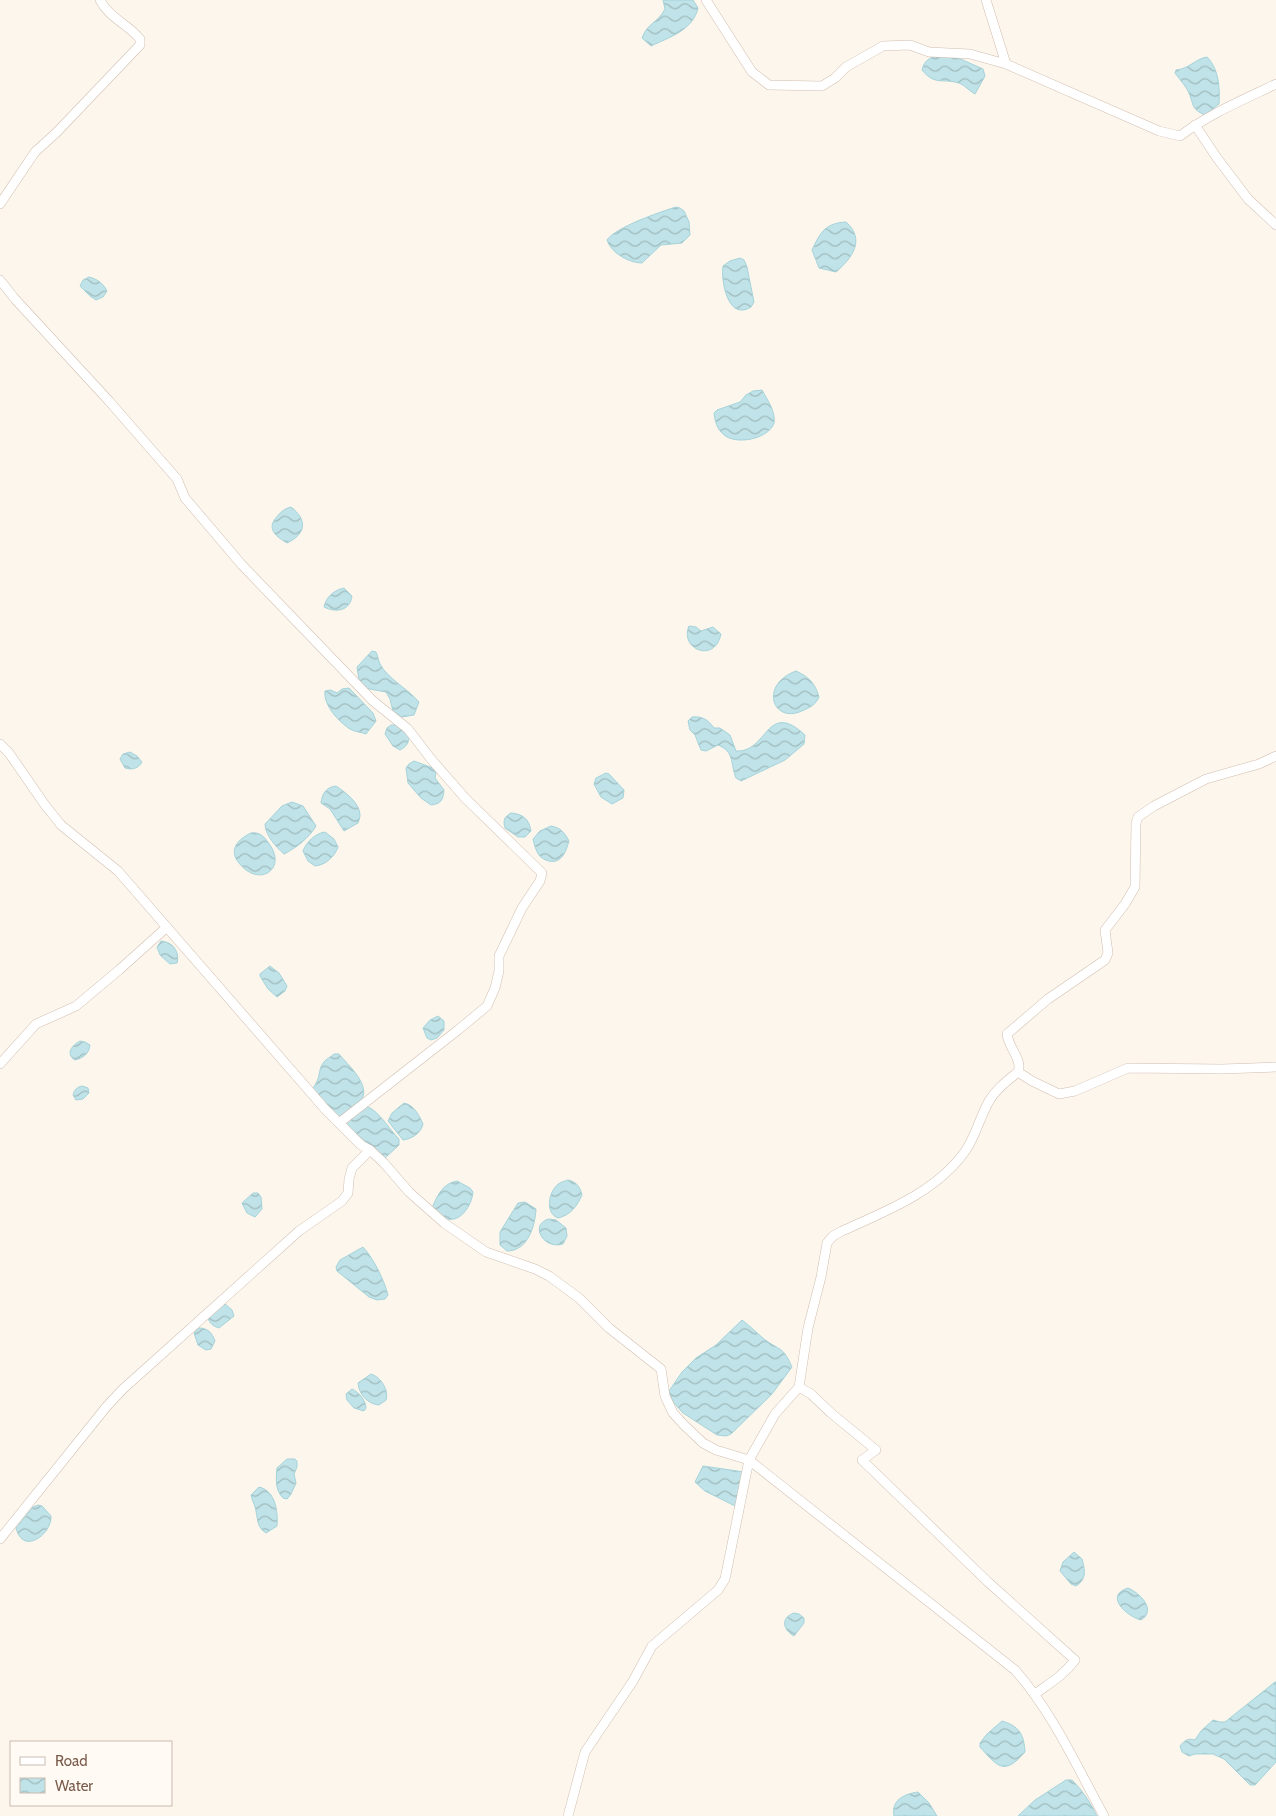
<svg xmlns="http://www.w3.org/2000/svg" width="1276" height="1816" font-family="Cabin,sans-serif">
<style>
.water{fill:url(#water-waves);stroke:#a5d3da}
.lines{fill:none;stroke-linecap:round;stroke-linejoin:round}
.minor-casing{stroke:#d1beb0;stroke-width:10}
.minor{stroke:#fff;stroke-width:9}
</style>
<defs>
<pattern id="water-waves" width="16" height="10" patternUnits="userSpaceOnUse" patternTransform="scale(1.25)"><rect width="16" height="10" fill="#bfe3e8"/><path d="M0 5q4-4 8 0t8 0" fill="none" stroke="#a0bbbe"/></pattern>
</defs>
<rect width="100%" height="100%" fill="#fdf6ec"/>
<g class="water">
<path d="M663,0H693L698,8C693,30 670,37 651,46L642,38C648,22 657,24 665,9Z"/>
<path d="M937,55L956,57L983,69L985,76L975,94C969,91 965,85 959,83C942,78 935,86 922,70C924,61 929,58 937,55Z"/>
<path d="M1207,57C1219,69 1220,88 1219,104L1205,115C1191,109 1194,105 1189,93C1186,86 1180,80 1175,73L1176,70C1189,69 1195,59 1207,57Z"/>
<path d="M676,207L680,208L684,211L689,222L690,235L682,243L661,245L642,263C629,263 611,253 607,240C616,227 660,212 676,207Z"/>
<path d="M846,222C866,240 852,258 836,272L819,268L812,250C820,233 825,223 846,222Z"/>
<path d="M740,258L744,260L747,267L754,302L751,307C749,308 746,310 743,310C726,312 721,278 723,266L730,261Z"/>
<path d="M89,277C97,279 103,283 107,291L103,297L96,300L90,296L80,286L83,280Z"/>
<path d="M762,390C767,399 776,412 774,423C769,439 735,446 723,434C717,429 715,421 714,413L717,410L740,402L746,395L753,391Z"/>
<path d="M291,507C308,520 306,534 287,543C277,537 267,530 275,519C280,513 283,509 291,507Z"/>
<path d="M344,588L352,596C350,611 336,613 324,607C326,597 334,590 344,588Z"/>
<path d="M689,626L696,627L701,631L713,627L721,634C715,664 679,649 689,626Z"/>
<path d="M372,651L376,652C378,656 378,660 380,664C388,679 407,688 419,702L414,715L402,717L393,711L390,699L386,692L364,688L359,680L357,667Z"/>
<path d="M796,671C809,677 815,683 819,697C816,704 811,707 804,710C773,726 758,685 796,671Z"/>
<path d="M349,688L373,713L376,721L366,734C361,732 355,732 350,729C339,722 323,705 325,691L331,690L337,693L342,689Z"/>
<path d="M692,717C703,716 708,720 714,728H720L730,735L736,751C768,753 766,699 805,735L804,744L785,760L741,781L736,778C730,763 735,752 718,745L706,751L701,750L695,735L690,730L688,721Z"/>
<path d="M391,725H398L409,736C409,743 406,747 400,750L393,746L385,734L387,728Z"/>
<path d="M130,752L137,756L142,762C138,769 132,770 125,768L120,759L123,754Z"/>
<path d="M414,761L433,768L436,773L435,778L444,790C443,800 441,804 431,805L421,798L408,783L406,768L409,764Z"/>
<path d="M606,773L609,774L624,790L623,798L612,804L601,797L594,784L596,778Z"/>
<path d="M336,786C345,792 360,803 360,815C360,818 359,820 358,823L344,831L330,809L321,803C322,794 326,787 336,786Z"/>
<path d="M292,802L303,806L316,826C309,838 296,848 284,854C276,847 265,835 265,824L282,806Z"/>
<path d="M511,813C523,814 529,819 531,831L525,837H518L505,828C503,820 504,817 511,813Z"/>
<path d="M551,826C561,828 564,832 569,841C566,851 562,864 549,861C545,860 541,858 539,855C536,851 534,844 533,839L540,831Z"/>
<path d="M325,832L334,839L338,847C335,856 326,865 315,866L308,861L303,851C306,842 316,833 325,832Z"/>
<path d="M251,833C258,832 263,835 267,841C290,868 259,889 239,863C228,850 238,839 251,833Z"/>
<path d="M161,941C173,942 180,952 177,963L170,964L160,955L157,947Z"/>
<path d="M270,966L279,973L287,986L285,991L277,997L268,989L260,976V974Z"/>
<path d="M438,1016L444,1021V1030L437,1038L431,1040L427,1038L423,1028L430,1020Z"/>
<path d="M80,1041L85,1042L90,1045C89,1054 83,1058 75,1060C65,1054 72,1045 80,1041Z"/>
<path d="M334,1054H339C348,1065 370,1084 362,1099L338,1118L312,1089C322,1078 317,1070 324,1062C326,1059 331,1057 334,1054Z"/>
<path d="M82,1086L88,1088L89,1093L83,1099L76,1100L73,1095C74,1090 77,1087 82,1086Z"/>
<path d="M404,1103C414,1105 419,1115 423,1124C421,1133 412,1139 403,1140L388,1121L392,1113Z"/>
<path d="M365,1106C378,1109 389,1129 399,1139V1145L385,1158L346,1125V1122Z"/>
<path d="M568,1180C577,1182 580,1187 582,1195C577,1206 571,1215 558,1218C544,1213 549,1189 560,1183C561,1182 568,1180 568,1180Z"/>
<path d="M457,1181L470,1188L473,1192C472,1205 460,1225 444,1218C439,1216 436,1211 432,1208C437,1196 443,1183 457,1181Z"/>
<path d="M253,1193H258L261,1197L262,1209L255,1217L247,1213L242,1203Z"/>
<path d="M525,1202L536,1209C535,1226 528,1251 507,1251L500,1245V1232L518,1203Z"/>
<path d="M549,1219L556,1220L566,1228L567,1236L563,1244C543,1250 529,1224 549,1219Z"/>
<path d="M363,1247C374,1259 384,1280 388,1295L385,1299L377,1300L369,1297L337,1271L336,1267L340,1260Z"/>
<path d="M224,1303L232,1310L234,1316L219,1328C213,1326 210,1324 208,1318Z"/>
<path d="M742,1320C750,1326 757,1333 764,1339C780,1351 783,1346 792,1367L772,1394L731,1434L726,1436L717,1435L683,1413L673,1402L669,1391L682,1372L696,1358L716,1345Z"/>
<path d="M199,1328C208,1328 212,1333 215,1341L211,1349L206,1350L198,1345L194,1333Z"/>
<path d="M371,1374C381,1377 389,1390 386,1400L379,1405C367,1404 359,1394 358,1383Z"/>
<path d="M352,1389C359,1392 366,1401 366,1408L364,1411L354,1408L347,1400L346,1394Z"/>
<path d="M287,1459H295L297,1461V1467L294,1474L296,1483L291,1494L287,1499L283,1498C275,1490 276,1479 277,1468Z"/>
<path d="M703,1466L744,1472L735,1506L705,1491L695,1482Z"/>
<path d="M259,1487C276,1491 278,1512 277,1526L266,1533C256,1527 258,1517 255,1507C254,1503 252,1500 251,1495Z"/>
<path d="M38,1505L42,1506L51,1516C52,1534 23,1556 16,1528L33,1507Z"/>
<path d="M1074,1552L1082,1559C1085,1570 1087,1579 1076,1586L1071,1584L1060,1571L1063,1562Z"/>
<path d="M1128,1588C1140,1593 1157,1610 1141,1620C1128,1617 1103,1596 1128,1588Z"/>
<path d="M794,1613L799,1614L804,1618V1623L794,1636C783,1630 780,1618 794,1613Z"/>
<path d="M1275,1682H1276V1762L1255,1785H1250L1224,1759L1213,1754H1195L1189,1756L1182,1752L1180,1746C1185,1740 1188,1738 1195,1740L1201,1731L1213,1720L1220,1722H1225Z"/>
<path d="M1002,1721C1019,1726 1024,1734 1025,1752C1004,1776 998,1767 980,1747V1743L987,1734Z"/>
<path d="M1066,1780H1072C1083,1791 1090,1802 1097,1816H1018L1035,1800Z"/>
<path d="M918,1792L929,1803L937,1816H894C891,1800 904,1794 918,1792Z"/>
</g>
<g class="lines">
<defs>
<g id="minor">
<path d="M706,0L752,72L769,85L822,86L835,78L846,67L883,46L910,45L929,52L970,54L1006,64L986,0"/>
<path d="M1006,64L1159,131L1180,136C1209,114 1243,100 1276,84"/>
<path d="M1195,125L1217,158L1248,199L1276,225"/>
<path d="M0,204L35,152L56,133L140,45V39C128,24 109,18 100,0"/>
<path d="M0,280L15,299L109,401L177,479L185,498L242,565L373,701L408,729L431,759L465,798L542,873L540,881L522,908L499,956V971L495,988L487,1006L458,1030L339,1123"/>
<path d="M0,744L9,753L45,805L61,825L118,871L325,1109L361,1145L370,1150L384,1163L409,1192L444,1223L486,1252L535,1269L549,1276L579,1298L609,1328L661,1369L665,1396L673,1413L684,1425L703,1443L716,1450L749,1460L1015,1670C1053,1713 1077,1767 1104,1816"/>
<path d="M0,1064L36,1024L76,1006L119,970L167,927"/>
<path d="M1018,1072L1032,1081L1059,1094L1075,1091L1128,1068L1222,1069L1276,1067"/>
<path d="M799,1387L811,1394L831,1413L876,1450L862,1460L988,1582L1075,1660C1064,1675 1050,1683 1035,1694"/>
<path d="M0,1539L107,1406L123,1389L299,1231L342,1201L348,1193L349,1179L352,1168L370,1150"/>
<path d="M568,1816L585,1752L633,1681L652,1646L718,1590L725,1579L749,1460L775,1414L799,1387L808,1328L821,1277L827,1243L833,1236L842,1231C886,1211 937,1192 966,1150C976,1135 980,1117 989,1101C996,1089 1007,1081 1018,1072C1023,1060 1008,1047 1007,1034L1048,999L1105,960L1108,953L1105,930L1125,904L1135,887L1136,823L1138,817L1154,806L1206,779L1259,764L1276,756"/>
</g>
</defs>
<use href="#minor" class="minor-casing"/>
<use href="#minor" class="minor"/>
</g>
<rect x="10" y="1741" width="162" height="65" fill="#fffaf3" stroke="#cabbb1"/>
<rect x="20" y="1757" width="25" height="8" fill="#ffffff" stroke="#cabbb1"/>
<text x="55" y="1766" font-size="15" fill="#7a5c4d">Road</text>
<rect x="20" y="1778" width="25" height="15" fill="url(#water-waves)" stroke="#cabbb1"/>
<text x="55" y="1791" font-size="15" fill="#7a5c4d">Water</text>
</svg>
